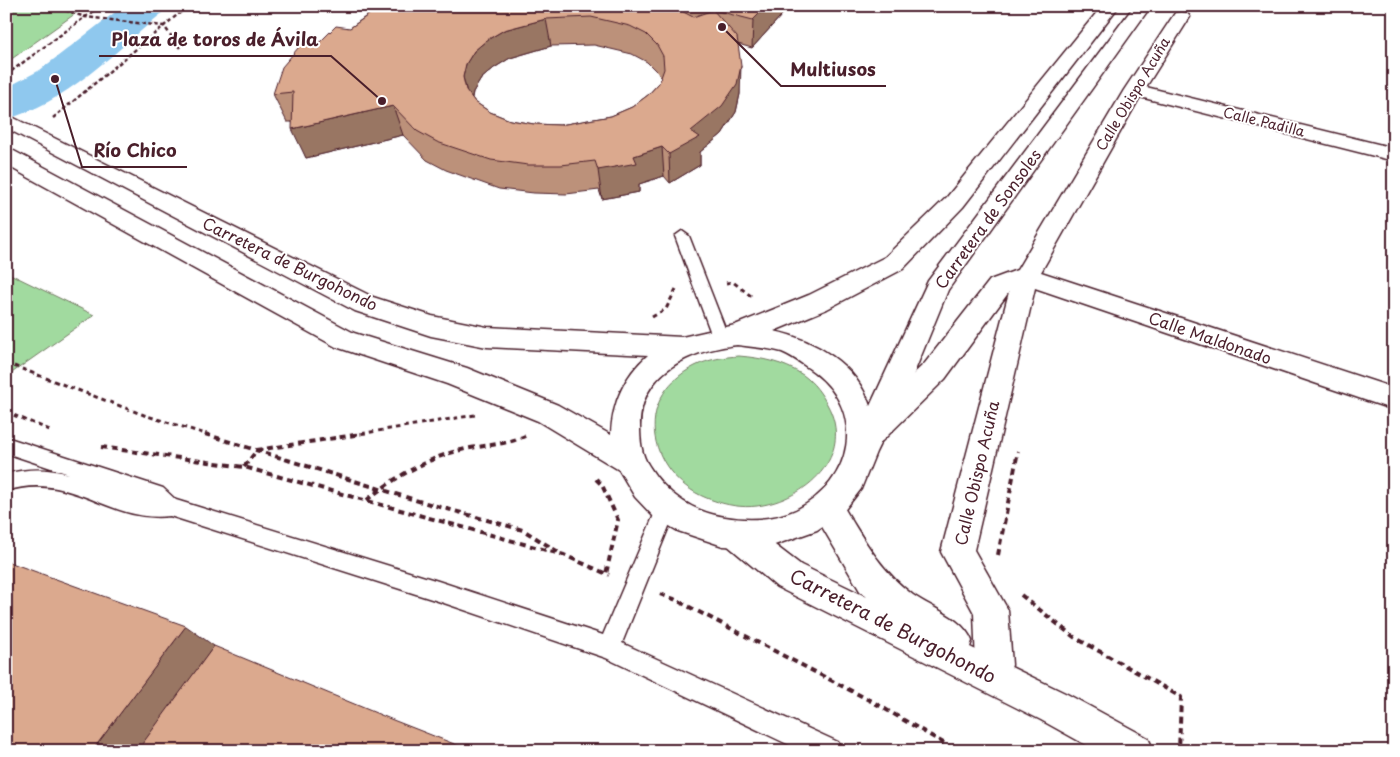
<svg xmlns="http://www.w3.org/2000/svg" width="1400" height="757" font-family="'Playpen Sans',sans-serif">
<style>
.green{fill:#a1da9f;stroke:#767c65}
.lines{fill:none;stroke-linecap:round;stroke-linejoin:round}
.river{fill:#8fc8ee;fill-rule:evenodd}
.lane-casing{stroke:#4a1f2b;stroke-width:3}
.street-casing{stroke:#4a1f2b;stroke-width:3}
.secondary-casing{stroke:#4a1f2b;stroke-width:3}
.highway-casing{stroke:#4a1f2b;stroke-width:3}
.path-far2{stroke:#4a1f2b;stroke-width:2.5;stroke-dasharray:4 2.5;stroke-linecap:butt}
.path-far1{stroke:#4a1f2b;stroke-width:3;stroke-dasharray:4.5 4;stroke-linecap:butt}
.path{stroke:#4a1f2b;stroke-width:4;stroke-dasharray:6 4.5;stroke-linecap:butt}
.lane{fill:#fff;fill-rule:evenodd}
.street{fill:#fff;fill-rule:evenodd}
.secondary{fill:#fff;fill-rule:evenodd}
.highway{fill:#fff;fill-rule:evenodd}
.wall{fill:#bc917a;stroke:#4a1f2b;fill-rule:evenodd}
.shaded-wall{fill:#997663;stroke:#4a1f2b}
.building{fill:#dba98e;stroke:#4a1f2b;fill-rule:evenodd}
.labels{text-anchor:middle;stroke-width:4;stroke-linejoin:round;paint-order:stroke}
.far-street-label{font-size:14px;fill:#4a1f2b;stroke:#fff}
.street-label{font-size:16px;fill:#4a1f2b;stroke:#fff}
.near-street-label{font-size:19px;fill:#4a1f2b;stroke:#fff}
.leader{fill:none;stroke:#4a1f2b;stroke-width:2}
.callout-dot{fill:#4a1f2b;stroke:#fff;stroke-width:2}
.callout-label{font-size:18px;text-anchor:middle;font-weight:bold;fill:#4a1f2b;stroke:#fff;stroke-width:4;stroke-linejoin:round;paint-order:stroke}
</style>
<rect width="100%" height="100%" fill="#fff"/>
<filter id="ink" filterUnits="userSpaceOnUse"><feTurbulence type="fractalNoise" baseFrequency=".02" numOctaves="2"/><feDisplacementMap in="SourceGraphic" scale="10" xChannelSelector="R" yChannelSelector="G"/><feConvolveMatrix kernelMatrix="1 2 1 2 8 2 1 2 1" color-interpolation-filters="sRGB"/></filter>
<g filter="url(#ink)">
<g class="green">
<path d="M6,6H86L6,63Z"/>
<path d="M6,272L94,315L6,377Z"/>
<path d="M739,356C762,358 783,362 803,375C814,383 821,393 827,404C856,456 805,500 757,506C742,508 726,505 712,500C649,479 629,399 695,366C709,359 724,357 739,356Z"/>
</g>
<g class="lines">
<path class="river" d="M123,6H166L161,14C116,51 63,105 6,119V88L40,70Z"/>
<defs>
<g id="lane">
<path d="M682,231L689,236L728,336L726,340L720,342L714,340L712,336L675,236Z"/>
<path d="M6,437L163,488L176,500L438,581L603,635L659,503L666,500L673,503L676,509L622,643L838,742L841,751H802L606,658L438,601L170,516C110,524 71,470 6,491V474C28,468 47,468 69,474L6,453Z"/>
</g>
<path id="street" d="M1181,12L1187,13L1190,17L1146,87L1394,148V161L1140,97L1041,272L1394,388V410L1035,288L974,550L1008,610L1012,665L1007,678L994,683L981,678L976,665L974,613L941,552L1009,292L945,379L882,441L872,444L862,441L858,432L862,423L925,363L990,280L1017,270L1124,90L1175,13Z"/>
<path id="secondary" d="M827,494L838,498C860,533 879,570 913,595C933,609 963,618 972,641L970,647L1067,694L1148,738L1154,751H1097L1041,720L777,587L727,545L722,535L727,525L738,520L749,525L801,565L867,597L860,591L811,508L816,498Z"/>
<path id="highway" d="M1102,6H1119L963,207L903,269L827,309L774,331C814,340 857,364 870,406L928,281L1134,6H1151L948,290L912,378L876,452L861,489L843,512L817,530L766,548L723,546L678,531L654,517L635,497L619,470L538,421L447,384L336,347L6,165V150L14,151L354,333L467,368L558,405L611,435C612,404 624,376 648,355L487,347L431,336L355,311L6,128V114L373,297L432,316L487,327L682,337L735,325L809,295L885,257L947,197ZM737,345C752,347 768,348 782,352C794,357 804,365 814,372C867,412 853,482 796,510C774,520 749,521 725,517C693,512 666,494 649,466C641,454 640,440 640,426C640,372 691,350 737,345Z"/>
</defs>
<use href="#lane" class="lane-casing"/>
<use href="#street" class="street-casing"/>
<use href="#secondary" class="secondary-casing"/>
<use href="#highway" class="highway-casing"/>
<g class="path-far2">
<path d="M53,6L85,17L164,26L180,48"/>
<path d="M6,75L100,6"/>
<path d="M53,118L188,6"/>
</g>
<g class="path-far1">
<path d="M726,283L733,282L751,296H755"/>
<path d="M652,317L666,309L676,289"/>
<path d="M6,363L144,415L209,435"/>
<path d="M6,412L52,431"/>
<path d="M353,435L475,415"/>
</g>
<g class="path">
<path d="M205,434L415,500L523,530L560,553"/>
<path d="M101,447L244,467L564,555L609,575"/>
<path d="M244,467L257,450L361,434"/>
<path d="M596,479L602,485L618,520L606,574"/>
<path d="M367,500C395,477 429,457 465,449C486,445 505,445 525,436"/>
<path d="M998,555L1018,451"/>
<path d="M660,594L674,599L873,702L957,751"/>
<path d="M1021,595L1074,637L1181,697L1179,751"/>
</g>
<use href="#lane" class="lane"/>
<use href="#street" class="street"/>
<use href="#secondary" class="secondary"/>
<use href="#highway" class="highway"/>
</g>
<g class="wall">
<path d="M380,6H790L752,48L738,44L740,94L736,112L722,134L700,152V165L670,183L664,176L639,184V192L602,199L599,190L566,194L534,193L499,189L446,170L427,160L403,135L306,158L292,122H287L273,94L350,28ZM594,45L632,54L647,62L658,73L661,78L659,83L648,95L632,107L611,116L560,125L534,124L510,120L490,112L475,102L472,98L473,92L481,79L494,68L510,58L551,46Z"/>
<path d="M1394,94V131L1392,97Z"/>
</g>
<g class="shaded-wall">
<path d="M767,6H790L752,48L753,20Z"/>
<path d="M546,19L551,46L510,58L494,68L481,79L473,92L470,105L463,77L466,64L474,51L487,40L504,30Z"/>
<path d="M741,66L740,94L736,112L722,134L700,152V165L670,183L669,154L691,131Z"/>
<path d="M393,106L403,135L306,158L292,129Z"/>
<path d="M662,147L664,176L639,184V192L602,199L598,170L634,156Z"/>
<path d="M186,626L214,646L139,751H92Z"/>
</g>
<g class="building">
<path d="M381,6H672L693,17L713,10L737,37L739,51L741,66L737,84L722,106L691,131L700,137L669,154L662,147L634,156L637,163L598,170L595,161L561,165H528L491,160L437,142L417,131L393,106L292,129L293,92L273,94L282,67L304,41L320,42L336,26L350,28ZM591,17L630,26L646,34L657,45L663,56L664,69L659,83L648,95L632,107L611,116L560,125L534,124L510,120L490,112L475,102L466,90L463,77L466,64L474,51L487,40L504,30L546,19Z"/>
<path d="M698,6H767L753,20Z"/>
<path d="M6,561L186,626L92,751H6Z"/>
<path d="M214,646L393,720L472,751H137Z"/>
</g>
</g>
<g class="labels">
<g class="far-street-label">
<text transform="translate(1133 94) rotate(-59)" y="5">Calle Obispo Acuña</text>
<text transform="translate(1264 122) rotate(14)" y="5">Calle Padilla</text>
</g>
<g class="street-label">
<text transform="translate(988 219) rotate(-54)" y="6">Carretera de Sonsoles</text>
<text transform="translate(290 264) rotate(26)" y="6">Carretera de Burgohondo</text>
<text transform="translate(1210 338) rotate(19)" y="6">Calle Maldonado</text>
<text transform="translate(977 473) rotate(-77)" y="6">Calle Obispo Acuña</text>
</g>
<g class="near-street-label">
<text transform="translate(893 626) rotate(27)" y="7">Carretera de Burgohondo</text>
</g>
</g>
<path class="leader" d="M382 101L331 56H99M722 27L781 86H886M55 79L82 167H187"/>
<g class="callout-dot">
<circle cx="382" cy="101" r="5"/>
<circle cx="722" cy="27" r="5"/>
<circle cx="55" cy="79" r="5"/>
</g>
<g class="callout-label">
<text x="215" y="46">Plaza de toros de Ávila</text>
<text x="833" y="76">Multiusos</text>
<text x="135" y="157">Río Chico</text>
</g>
<rect width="1400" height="757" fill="none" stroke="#fff" stroke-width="25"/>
<rect x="12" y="12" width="1375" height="732" fill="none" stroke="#4a1f2b" stroke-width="2" filter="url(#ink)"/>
</svg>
